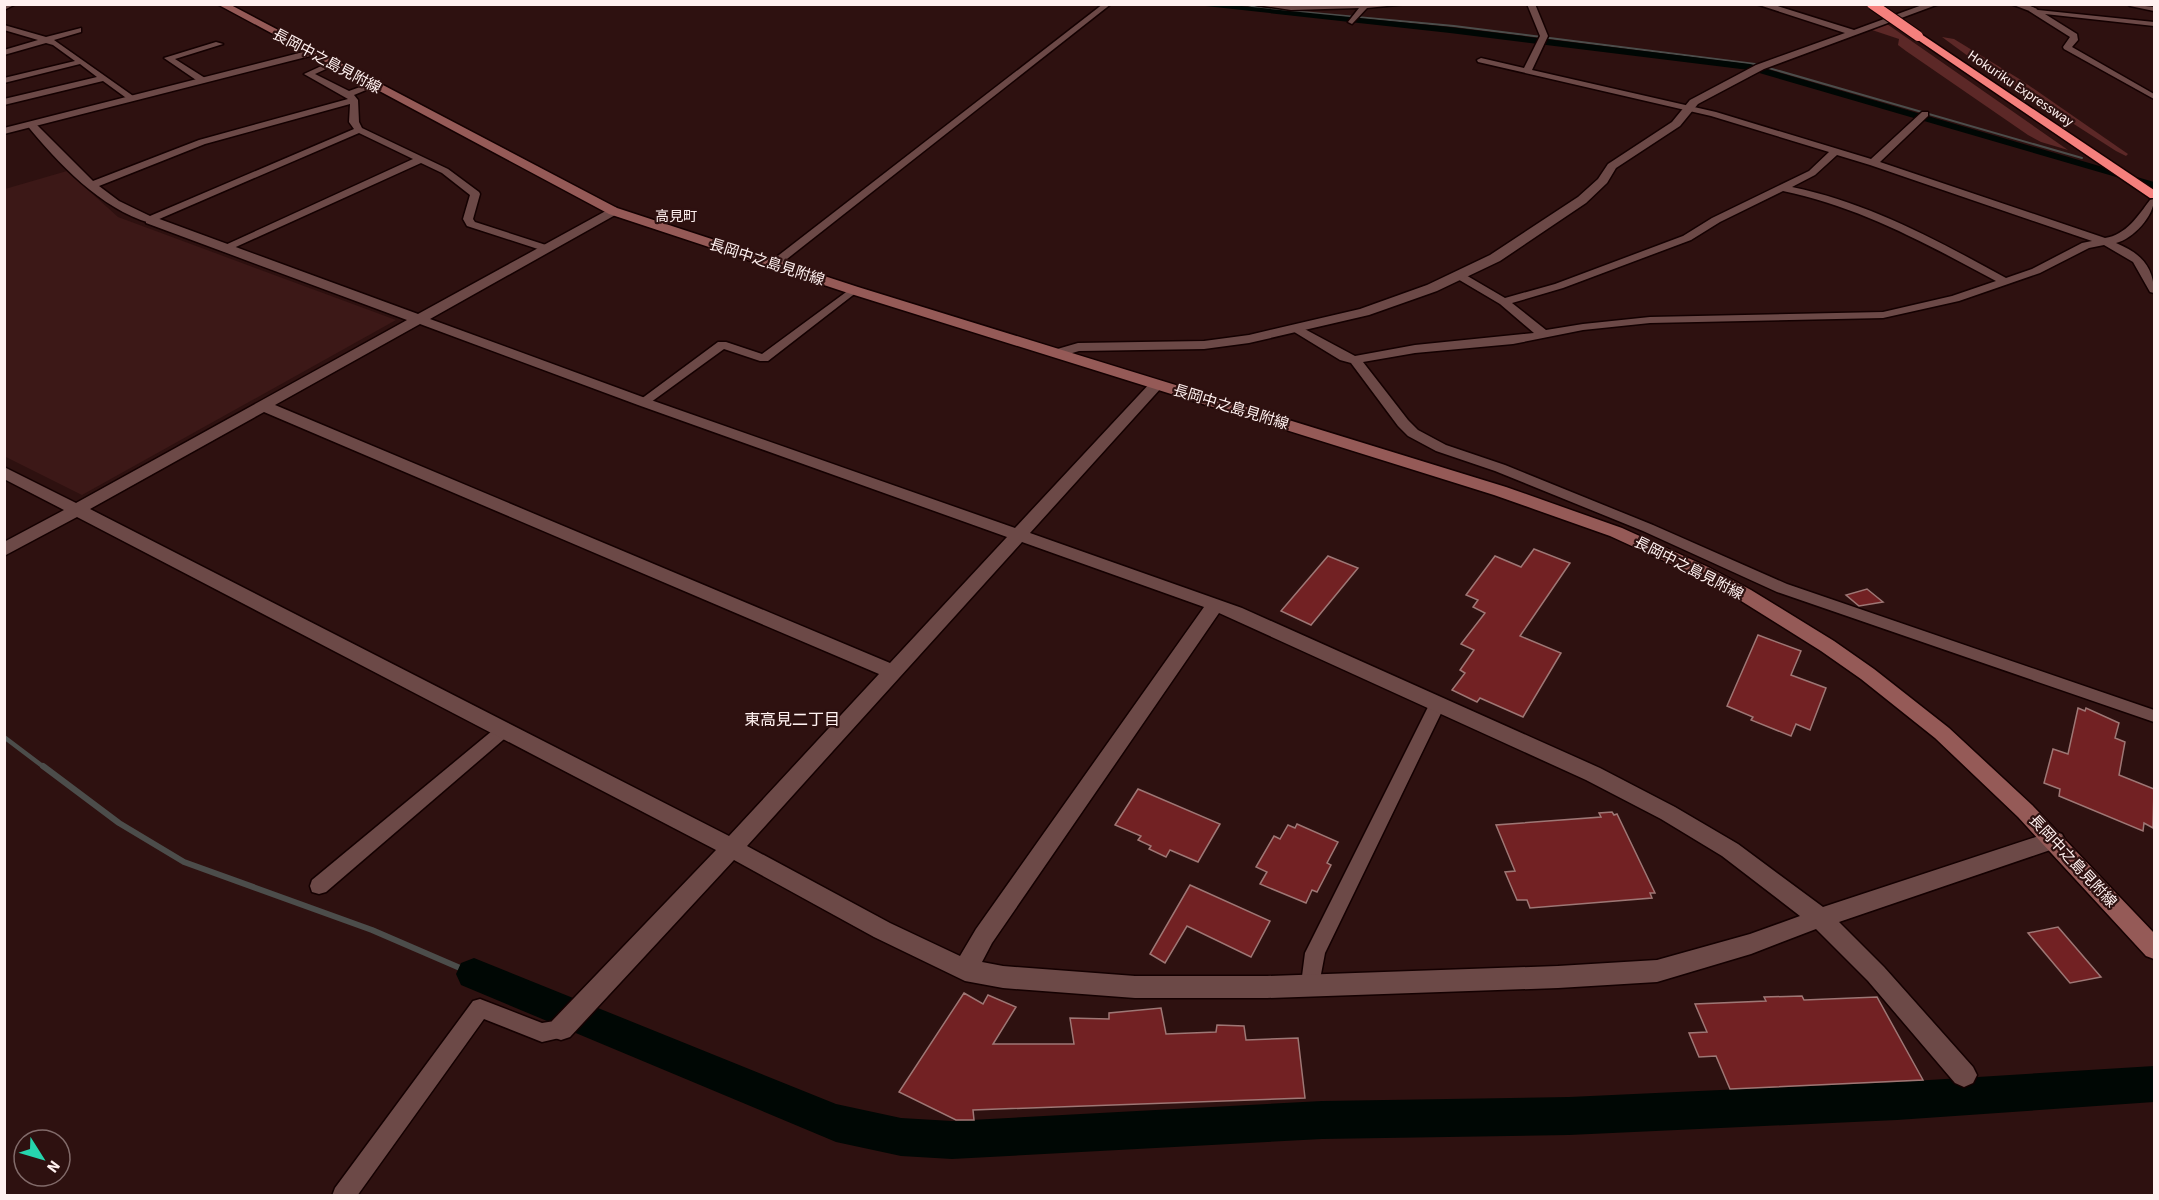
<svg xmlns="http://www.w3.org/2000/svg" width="2159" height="1200" font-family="'Source Sans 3','Noto Sans JP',sans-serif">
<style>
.built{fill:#3c1817}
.green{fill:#5c2827}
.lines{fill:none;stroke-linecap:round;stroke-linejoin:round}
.stream-far2{stroke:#4c4d4b;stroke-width:2}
.stream-far1{stroke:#4c4d4b;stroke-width:4.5}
.stream{stroke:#4c4d4b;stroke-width:6}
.canal{fill:#000704;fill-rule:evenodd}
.river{fill:#000704;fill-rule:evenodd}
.building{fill:#722123;stroke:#9e7775;stroke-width:1.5}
.minor-casing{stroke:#140001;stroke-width:3}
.tertiary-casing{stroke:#140001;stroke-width:3}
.secondary-casing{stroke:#140001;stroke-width:3}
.motorway-casing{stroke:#140001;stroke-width:3}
.minor{fill:#6c4947;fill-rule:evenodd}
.tertiary{fill:#6c4947;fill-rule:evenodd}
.secondary{fill:#955a57;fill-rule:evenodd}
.motorway{fill:#f5807d;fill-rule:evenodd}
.motorway-bridge-casing{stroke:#140001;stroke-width:12;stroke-linecap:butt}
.motorway-bridge{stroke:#f5807d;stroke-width:10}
.labels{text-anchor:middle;stroke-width:4.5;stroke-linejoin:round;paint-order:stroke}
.far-street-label{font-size:14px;fill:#fff1f0;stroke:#2e1110}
.far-neighbourhood-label{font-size:14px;fill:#fff1f0;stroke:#2e1110}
.street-label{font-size:15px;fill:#fff1f0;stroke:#2e1110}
.neighbourhood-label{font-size:16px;fill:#fff1f0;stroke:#2e1110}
</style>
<rect width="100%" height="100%" fill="#2e1110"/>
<path class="built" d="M67,171L118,217L396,320L82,495L4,456L5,189Z"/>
<g class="green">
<path d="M1887,24L2068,150L2041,142L2028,135L1906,51L1898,45L1899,39L1872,30Z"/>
<path d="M1942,37L1954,39L2021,80L2128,154L2126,156L2116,151L1972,59Z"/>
</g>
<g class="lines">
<path class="stream-far2" d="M1245,4L1258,8L1454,26L1755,64L2082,158"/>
<path class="stream-far1" d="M4,737L45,768"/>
<path class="stream" d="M43,766L119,823L184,862L372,930L474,974"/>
<path class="canal" d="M1187,4H1221L1450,27L1750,64L2154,182V188L1749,70L1450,33Z"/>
<path class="river" d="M474,958L836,1104L901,1118L952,1121L1322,1101L1569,1097L1897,1082L2154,1066V1102L1897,1120L1569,1135L1322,1139L952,1159L901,1156L836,1142L461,985L456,974L461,963Z"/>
</g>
<g class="building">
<path d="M1534,549L1570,563L1520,636L1561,653L1523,717L1480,698L1477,702L1452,690L1465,673L1460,670L1474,650L1461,644L1485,613L1473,607L1478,600L1466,595L1495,556L1521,567Z"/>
<path d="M1328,556L1358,568L1311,625L1281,611Z"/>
<path d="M1867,589L1883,602L1859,606L1846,595Z"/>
<path d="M1758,635L1801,651L1791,675L1826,688L1810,730L1796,724L1791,736L1751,720L1753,717L1727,706Z"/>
<path d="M2078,708L2085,711L2086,708L2119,723L2115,738L2125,742L2119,775L2154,789L2153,828L2144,823L2143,831L2059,796L2060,789L2044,783L2053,749L2068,754Z"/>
<path d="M1138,789L1220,824L1198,862L1170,850L1166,857L1149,849L1151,846L1138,840L1141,836L1115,825Z"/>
<path d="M1612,812L1614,815L1617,814L1655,893H1650L1652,898L1530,908L1527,900H1517L1505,872L1515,871L1496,825L1601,817L1599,813Z"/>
<path d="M1297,824L1338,842L1327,863L1331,865L1317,892L1312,890L1306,903L1260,884L1267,872L1256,867L1274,836L1280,839L1288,825L1295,828Z"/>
<path d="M1190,885L1270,921L1251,957L1187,926L1165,963L1150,954Z"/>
<path d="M2058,927L2101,977L2070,983L2028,933Z"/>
<path d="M964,993L983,1004L988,995L1016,1007L993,1044H1074L1070,1018L1109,1019V1013L1161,1008L1166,1034L1216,1032L1217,1025L1244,1026L1246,1040L1298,1038L1305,1098L973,1110L974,1120H956L899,1092Z"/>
<path d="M1802,996L1804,1000L1877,997L1923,1080L1730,1089L1716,1056L1699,1057L1689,1033L1707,1032L1695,1004L1766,1001L1764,997Z"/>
</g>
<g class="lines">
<defs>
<g id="minor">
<path d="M1103,4H1111L778,266H770V262Z"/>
<path d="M1251,4H1407L1367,8L1352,24L1348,22L1359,8L1291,10Z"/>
<path d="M1527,4H1535L1548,36L1532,70L1716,112L1871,159L1922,112H1928V116L1880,162L2105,238C2126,235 2138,216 2150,200L2154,199C2154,216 2133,239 2116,243C2140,253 2154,266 2154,293L2150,292L2133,262L2104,245L2089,248L2040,273L1959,301L1883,318L1650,323L1583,330L1513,344L1415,353L1363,362L1408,420L1418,430L1446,445L1505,465L1653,525L1787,584L2154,710V722L1777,592L1643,531L1495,471L1436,451L1408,436L1398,426L1351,363L1340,360L1291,330V326H1299L1355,356L1415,345L1534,333L1500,304L1456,278V274H1464L1505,298L1555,284L1683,236L1712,218L1809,171L1829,152L1711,116L1478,62L1477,60L1481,58L1524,68L1540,36ZM1837,155L1870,165L2092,241L2082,243L2032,269L2006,278C1937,240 1869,203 1792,187L1815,175ZM1783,191C1860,207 1927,244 1996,281L1952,296L1883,312L1650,317L1583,324L1546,330L1512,303L1563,288L1691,240L1720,222Z"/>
<path d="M2127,4L2154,7V11L2130,6Z"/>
<path d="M2032,7L2038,10L2154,22V26L2045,14L2077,34L2078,40L2072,47L2154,94V99L2064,49L2063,47L2070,37L2029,11V7Z"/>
<path d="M4,25L46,37L81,28V32L54,40L136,98L129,100L103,81L4,105V99L97,77L80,64L4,83V78L75,61L53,45L46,43L4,55V50L38,40L4,30Z"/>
<path d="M216,42L223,44L175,59L205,78V82H199L164,58Z"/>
<path d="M330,62L337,64L315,74L349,91L374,82L378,85L354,95L358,100L359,122L362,128L448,169L479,192L480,194L473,219L475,222L549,246V250H541L467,226L463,219L470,195L442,173L421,163L227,251L223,250V246L413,159L359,133L150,223C101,209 58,163 26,124L34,122L93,181L199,140L348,99L304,74ZM350,104L349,122L354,129L150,216L119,201L99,186L205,144Z"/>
<path d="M853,287L857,288V292L768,361H760L724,349L647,405H639L637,402L718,342H726L762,354Z"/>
<path d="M1438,697L1444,699L1446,703L1325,953L1318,990L1311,993L1304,990L1301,984L1305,953L1432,699Z"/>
<path d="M504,724L510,726L512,730L510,734L326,892L319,894L312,892L310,886L312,880L498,726Z"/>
<path d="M480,999L542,1023L561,1020L568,1022L571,1029L568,1036L542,1042L484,1019L357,1196H332L335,1188L473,1001Z"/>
</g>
<g id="tertiary">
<path d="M4,4H16L4,10Z"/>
<path d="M1756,4H1771L1854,30L1925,4H1939L1764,69L1698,104L1680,126L1616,168L1607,183L1586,203L1500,261L1437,291L1369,315L1249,343L1204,349L1079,351L1059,357L1052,353L1054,350L1078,343L1204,341L1249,335L1360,309L1427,285L1490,255L1578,197L1598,179L1608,164L1672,122L1690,100L1756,65L1845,33Z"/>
<path d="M2011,4H2026L2037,9L2032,12Z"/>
<path d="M311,50L314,51V55L4,134V128Z"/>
<path d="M613,207L617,208V214L430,319L648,399L1015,528L1152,381H1162L1164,384L1162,387L1030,533L1242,608L1600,768L1675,807L1738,844L1823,907L2054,831L2062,834L2065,840L2062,846L1839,922L1884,967L1973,1067L1977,1075L1973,1083L1964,1087L1955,1083L1868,981L1816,929L1751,954L1657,982L1558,988L1267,998H1135L1003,988L965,981L874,937L734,860L570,1037L561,1040L552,1037L549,1029L552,1021L716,850L77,517L4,556V542L64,510L4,479V467L76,503L407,320L146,223V217H154L418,314ZM420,324L638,405L1007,537L890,663L275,405ZM264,412L879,674L729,836L90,509ZM1022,542L1204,607L976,929L960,956L890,923L747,846ZM1219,613L1586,780L1661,819L1722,856L1800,916L1750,934L1657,960L1558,966L1267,976H1135L1003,966L982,962L992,943Z"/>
</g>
<path id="secondary" d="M217,4H229L617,208L858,287L1506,487L1622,528L1708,567L1751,590L1834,641L1874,669L1949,728L2032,805L2154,933V959L2146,956L2018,817L1935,738L1861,679L1821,651L1738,599L1695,575L1610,536L1494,495L848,293L609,214Z"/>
<path id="motorway" d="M1915,34H1921L2154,190V198H2150L1915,38Z"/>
</defs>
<use href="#minor" class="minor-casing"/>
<use href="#tertiary" class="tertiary-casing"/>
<use href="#secondary" class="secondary-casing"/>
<use href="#motorway" class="motorway-casing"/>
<use href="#minor" class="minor"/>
<use href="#tertiary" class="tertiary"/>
<use href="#secondary" class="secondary"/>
<use href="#motorway" class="motorway"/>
<defs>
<path id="motorway-bridge" d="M1872,4L1918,36"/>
</defs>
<use href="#motorway-bridge" class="motorway-bridge-casing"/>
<use href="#motorway-bridge" class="motorway-bridge"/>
</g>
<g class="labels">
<g class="far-street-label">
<text transform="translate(2021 88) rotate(34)" y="5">Hokuriku Expressway</text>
</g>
<g class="far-neighbourhood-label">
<text x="676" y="221">高見町</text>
</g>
<g class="street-label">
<text transform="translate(327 61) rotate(28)" y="5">長岡中之島見附線</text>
<text transform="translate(767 262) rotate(18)" y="5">長岡中之島見附線</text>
<text transform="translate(1231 407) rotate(17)" y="5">長岡中之島見附線</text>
<text transform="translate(1689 568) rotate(27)" y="5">長岡中之島見附線</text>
<text transform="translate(2073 861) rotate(47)" y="5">長岡中之島見附線</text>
</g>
<g class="neighbourhood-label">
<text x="792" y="725">東高見二丁目</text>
</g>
</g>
<rect width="2159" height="1200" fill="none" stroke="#fff1f0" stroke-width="12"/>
<g transform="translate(42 1158) rotate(127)"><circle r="28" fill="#2e1110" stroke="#826b6a" stroke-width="1.5"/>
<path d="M0-4.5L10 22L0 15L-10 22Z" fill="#26d5ae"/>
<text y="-9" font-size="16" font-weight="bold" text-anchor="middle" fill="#fff1f0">N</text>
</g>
</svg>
